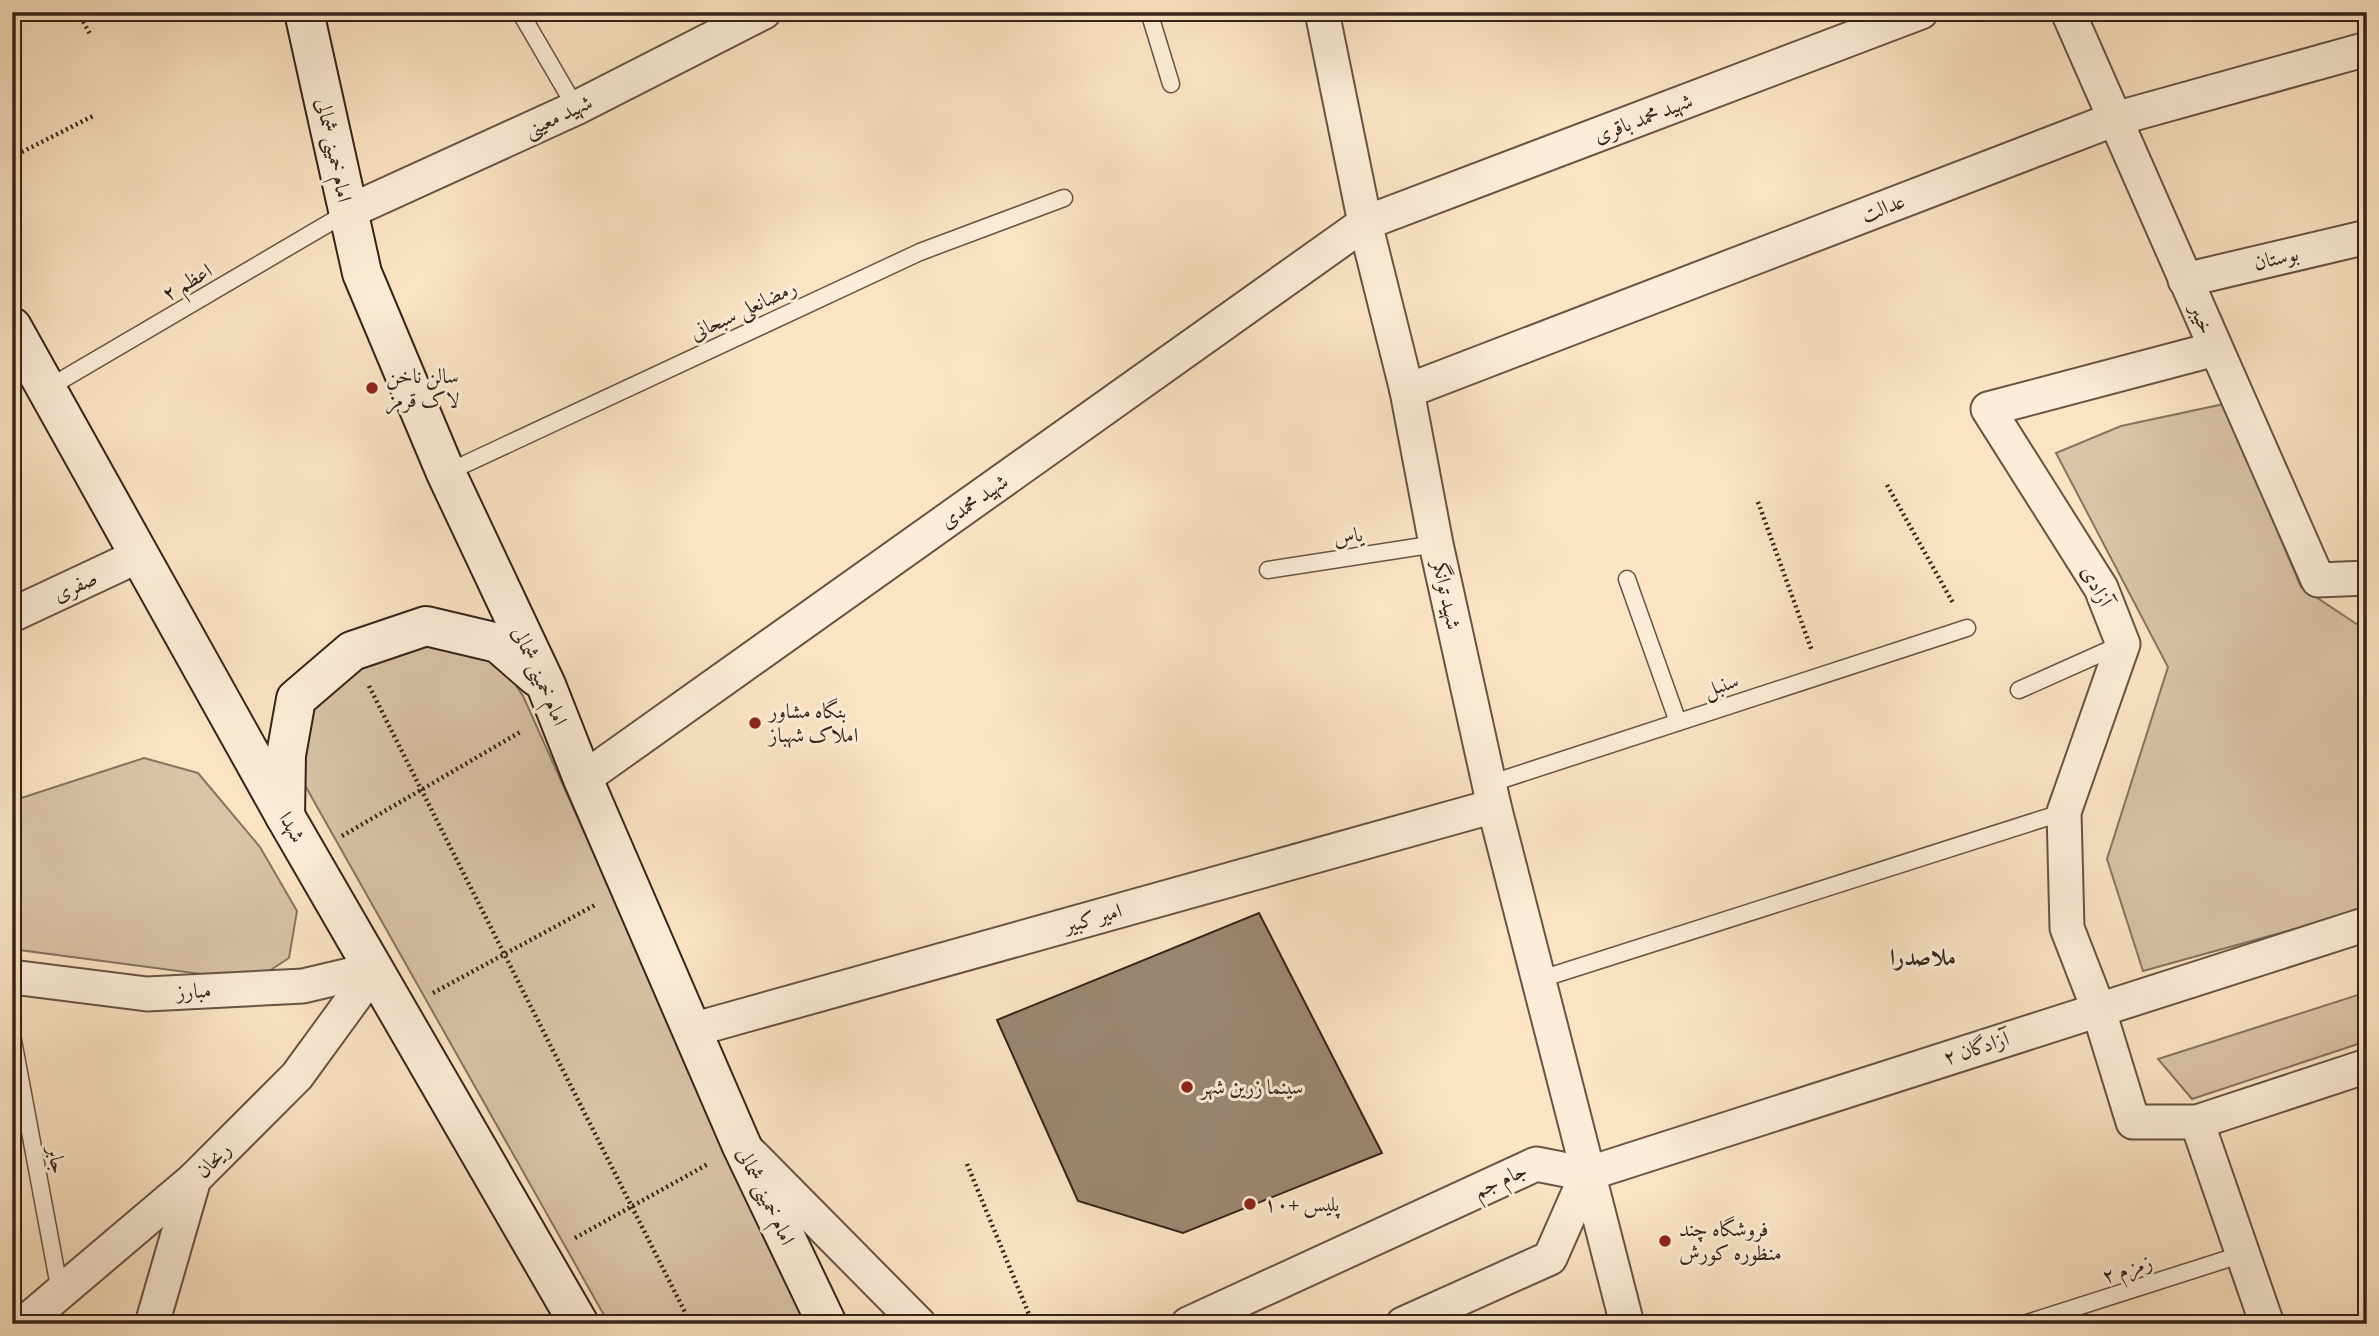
<svg xmlns="http://www.w3.org/2000/svg" width="2379" height="1336" font-family="Alegreya,Amiri,serif">
<style>
.green{fill:#dac3a6;stroke:#887360;stroke-width:2}
.building{fill:#9d8772;stroke:#36231a;stroke-width:2}
.lines{fill:none;stroke-linecap:round;stroke-linejoin:round}
.lane-casing{stroke:#685344;stroke-width:19}
.street-casing{stroke:#685344;stroke-width:37}
.secondary-casing{stroke:#36231a;stroke-width:42}
.path{stroke:#36231a;stroke-width:4.5;stroke-dasharray:2 3.5;stroke-linecap:butt}
.lane{stroke:#fdedd8;stroke-width:16}
.street{stroke:#fdedd8;stroke-width:33}
.secondary{stroke:#fdedd8;stroke-width:38}
.poi-dot{fill:#8f2418;stroke:#fdedd8;stroke-width:2.5}
.labels{text-anchor:middle;stroke-width:6;stroke-linejoin:round;paint-order:stroke}
.street-label{font-size:21px;fill:#36231a;stroke:#fdedd8}
.poi-label{font-size:21px;fill:#36231a;stroke:#fdedd8;text-anchor:start}
.neighbourhood-label{font-size:23px;font-weight:bold;fill:#36231a;stroke:#fdedd8}
</style>
<rect width="100%" height="100%" fill="#fce4c3"/>
<filter id="stains"><feTurbulence type="fractalNoise" baseFrequency=".00286" numOctaves="4"/><feColorMatrix values="0 0 0 0 .2 0 0 0 0 .09 0 0 0 0 .02 0 0 0 .5 -.17"/></filter>
<radialGradient id="worn" r=".72"><stop offset=".6" stop-color="#630" stop-opacity="0"/><stop offset="1" stop-color="#630" stop-opacity=".3"/></radialGradient>
<g class="green">
<path d="M2224,404L2301,587L2367,631V909L2143,971L2107,859L2168,667L2056,453L2121,426Z"/>
<path d="M425,639L467,646L504,667L523,696L805,1324H609L298,773L308,706L358,662Z"/>
<path d="M144,758L198,773L260,847L297,911L289,958L254,981L12,949V801Z"/>
<path d="M2367,992V1041L2192,1099L2158,1059Z"/>
</g>
<path class="building" d="M1259,913L1382,1153L1183,1233L1078,1201L997,1020Z"/>
<g class="lines">
<defs>
<g id="lane">
<path d="M520,12L576,108"/>
<path d="M1149,12L1171,84"/>
<path d="M48,388L348,212"/>
<path d="M446,473L920,252L1064,198"/>
<path d="M1268,570L1436,544"/>
<path d="M1627,579L1678,722"/>
<path d="M2019,690L2122,644"/>
<path d="M1489,784L1967,628"/>
<path d="M1541,979L2064,812"/>
<path d="M12,1035L60,1292"/>
<path d="M2024,1324L2243,1254"/>
</g>
<g id="street">
<path d="M1322,12L1365,223L1407,391L1436,544L1494,806L1627,1324"/>
<path d="M2068,12L2318,580L2367,578"/>
<path d="M348,212L576,108L764,12"/>
<path d="M2185,280L2367,237"/>
<path d="M2215,349L1988,409L2101,588L2123,644L2064,812L2067,928L2098,1008L2133,1122H2197L2367,1066"/>
<path d="M1407,391L2115,119L2367,49"/>
<path d="M12,615L138,556"/>
<path d="M583,779L1365,223L1921,12"/>
<path d="M12,977L147,994L303,986L375,969"/>
<path d="M692,1030L1494,806"/>
<path d="M2197,1122L2267,1324"/>
<path d="M751,1154L919,1324"/>
<path d="M23,1324L194,1179L297,1076L375,969"/>
<path d="M152,1324L194,1179"/>
<path d="M1188,1324L1536,1164L1587,1174L2367,924"/>
<path d="M1403,1324L1550,1258L1587,1174"/>
</g>
<g id="secondary">
<path d="M304,12L362,273L446,473L546,685L583,779L741,1144L827,1324"/>
<path d="M12,327L285,816L579,1324"/>
<path d="M285,816L286,755L296,699L352,651L426,626L498,643L537,677"/>
</g>
</defs>
<use href="#lane" class="lane-casing"/>
<use href="#street" class="street-casing"/>
<use href="#secondary" class="secondary-casing"/>
<g class="path">
<path d="M78,12L90,34"/>
<path d="M12,157L95,115"/>
<path d="M1887,485L1953,603"/>
<path d="M1758,502L1812,651"/>
<path d="M369,686L691,1324"/>
<path d="M342,836L522,731"/>
<path d="M433,993L595,905"/>
<path d="M967,1164L1033,1324"/>
<path d="M575,1238L708,1164"/>
</g>
<use href="#lane" class="lane"/>
<use href="#street" class="street"/>
<use href="#secondary" class="secondary"/>
</g>
<g class="poi-dot">
<circle cx="372" cy="388" r="7"/>
<circle cx="755" cy="723" r="7"/>
<circle cx="1187" cy="1087" r="7"/>
<circle cx="1250" cy="1204" r="7"/>
<circle cx="1665" cy="1241" r="7"/>
</g>
<g class="labels">
<g class="street-label">
<text transform="translate(558 116) rotate(-25)" y="7">شهید معینی</text>
<text transform="translate(1643 118) rotate(-21)" y="7">شهید محمد باقری</text>
<text transform="translate(334 150) rotate(78)" y="7">امام خمینی شمالی</text>
<text transform="translate(1883 208) rotate(-21)" y="7">عدالت</text>
<text transform="translate(2276 258) rotate(-13)" y="7">بوستان</text>
<text transform="translate(187 282) rotate(-30)" y="7">اعظم ۲</text>
<text transform="translate(743 310) rotate(-25)" y="7">رمضانعلی سبحانی</text>
<text transform="translate(2202 319) rotate(67)" y="7">خیبر</text>
<text transform="translate(974 501) rotate(-35)" y="7">شهید محمدی</text>
<text transform="translate(1348 536) rotate(-9)" y="7">یاس</text>
<text transform="translate(75 586) rotate(-25)" y="7">صفری</text>
<text transform="translate(2097 586) rotate(63)" y="7">آزادی</text>
<text transform="translate(1447 595) rotate(78)" y="7">شهید توانگر</text>
<text transform="translate(540 676) rotate(66)" y="7">امام خمینی شمالی</text>
<text transform="translate(1721 685) rotate(-18)" y="7">سنبل</text>
<text transform="translate(292 827) rotate(60)" y="7">شهدا</text>
<text transform="translate(1093 918) rotate(-16)" y="7">امیر کبیر</text>
<text transform="translate(194 991) rotate(-3)" y="7">مبارز</text>
<text transform="translate(1976 1048) rotate(-18)" y="7">آزادگان ۲</text>
<text transform="translate(57 1160) rotate(79)" y="7">جابر</text>
<text transform="translate(213 1160) rotate(-45)" y="7">ریحان</text>
<text transform="translate(1500 1180) rotate(-25)" y="7">جام جم</text>
<text transform="translate(766 1196) rotate(64)" y="7">امام خمینی شمالی</text>
<text transform="translate(2127 1269) rotate(-18)" y="7">زمزم ۲</text>
</g>
<g class="poi-label">
<text x="386" y="383">سالن ناخن<tspan x="386" dy="24">لاک قرمز</tspan></text>
<text x="769" y="718">بنگاه مشاور<tspan x="769" dy="24">املاک شهباز</tspan></text>
<text x="1201" y="1094">سینما زرین شهر</text>
<text x="1264" y="1211">پلیس +۱۰</text>
<text x="1679" y="1236">فروشگاه چند<tspan x="1679" dy="24">منظوره کورش</tspan></text>
</g>
<g class="neighbourhood-label">
<text x="1923" y="965">ملاصدرا</text>
</g>
</g>
<rect width="2379" height="1336" fill="none" stroke="#fce4c3" stroke-width="42"/>
<rect x="14" y="14" width="2351" height="1308" fill="none" stroke="#36231a" stroke-width="3.5"/>
<rect x="21" y="21" width="2337" height="1294" fill="none" stroke="#36231a" stroke-width="2"/>
<rect width="100%" height="100%" filter="url(#stains)"/>
<rect width="100%" height="100%" fill="url(#worn)"/>
</svg>
